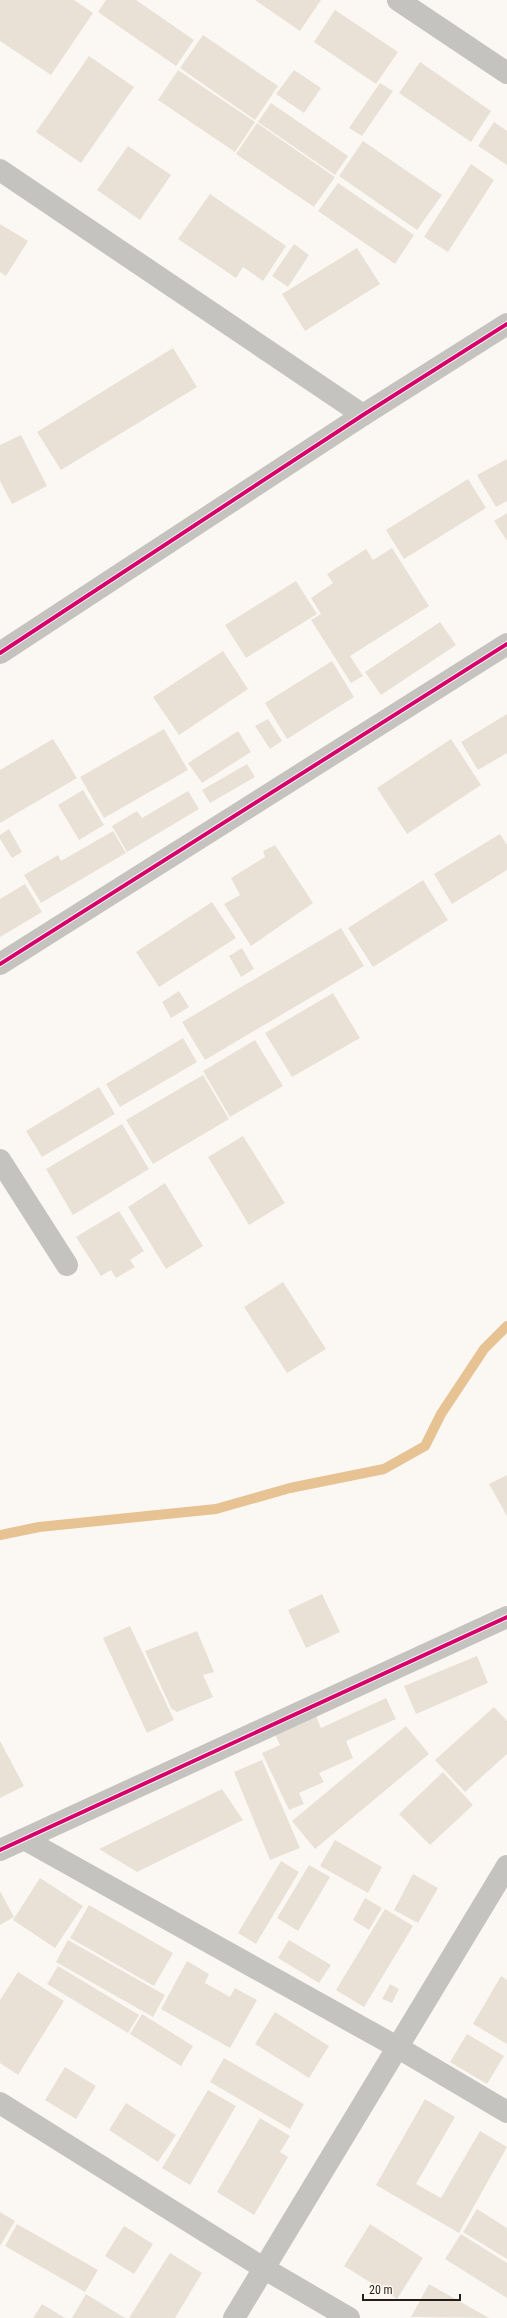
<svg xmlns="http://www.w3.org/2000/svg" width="507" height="2318" font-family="'Roboto Condensed',sans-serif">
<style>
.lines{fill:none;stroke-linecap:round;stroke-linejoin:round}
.stream{stroke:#e7c293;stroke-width:10}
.building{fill:#eae1d6}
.minor{stroke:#c5c3c0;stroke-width:22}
.cycleway-casing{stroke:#fef8f1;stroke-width:6}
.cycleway{stroke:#d6006c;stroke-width:4}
</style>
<rect width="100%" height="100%" fill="#fbf8f4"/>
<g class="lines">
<path class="stream" d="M0,1535L39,1527L216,1509L290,1488L384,1469L425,1446L441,1414L484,1349L507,1326"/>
</g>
<g class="building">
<path d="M0,0H74L93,13L51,75L0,41Z"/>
<path d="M106,0H136L194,40L176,66L98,12Z"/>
<path d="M255,0H321L300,31Z"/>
<path d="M335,10L398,52L376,84L314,42Z"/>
<path d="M203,35L278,86L255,120L180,68Z"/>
<path d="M89,56L134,87L81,163L36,132Z"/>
<path d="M420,62L491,111L471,142L399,93Z"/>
<path d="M178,70L255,122L235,152L158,100Z"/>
<path d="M294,70L321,88L304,113L276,94Z"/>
<path d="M380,83L393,91L362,136L349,128Z"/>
<path d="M271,103L348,156L335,175L258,122Z"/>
<path d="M494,122L507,131V165L478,146Z"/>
<path d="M257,123L335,177L314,207L236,154Z"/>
<path d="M363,141L442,195L417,230L339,176Z"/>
<path d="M128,146L171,175L140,220L97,190Z"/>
<path d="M471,164L494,180L448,252L424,237Z"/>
<path d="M338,183L414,235L395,264L318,211Z"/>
<path d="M210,194L286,246L263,281L243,267L236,278L178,239Z"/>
<path d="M0,224L28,241L6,276L0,272Z"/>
<path d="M294,244L309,255L288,287L272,276Z"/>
<path d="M357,248L380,284L305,331L282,294Z"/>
<path d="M173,348L197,387L61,470L37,432Z"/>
<path d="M21,435L47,486L12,504L0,481V445Z"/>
<path d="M507,459V501L496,507L477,475Z"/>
<path d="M468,479L486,508L404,559L386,530Z"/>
<path d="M507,513V541L494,521Z"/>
<path d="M392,548L429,606L350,656L363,676L351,683L311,620L321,614L311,598L333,583L327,574L366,549L373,560Z"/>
<path d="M296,581L317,614L246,658L225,625Z"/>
<path d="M440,622L456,645L381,695L365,672Z"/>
<path d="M223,651L248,689L179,735L153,697Z"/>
<path d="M332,661L354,697L287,739L265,703Z"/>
<path d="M507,714V753L478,770L461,742Z"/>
<path d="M268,719L282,741L270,749L255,726Z"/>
<path d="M164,729L188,770L104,818L80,777Z"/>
<path d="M238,731L251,752L202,783L188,763Z"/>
<path d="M53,739L77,778L0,823V770Z"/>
<path d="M451,739L481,785L407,834L377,788Z"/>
<path d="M247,764L255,777L210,803L202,790Z"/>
<path d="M83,790L104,825L79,840L58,805Z"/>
<path d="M188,791L199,809L127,852L112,826L137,811L142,818Z"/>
<path d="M9,829L22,852L12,858L0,839V835Z"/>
<path d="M113,831L126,853L41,903L24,875L58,855L61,861Z"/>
<path d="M500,834L507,845V870L452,904L434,874Z"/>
<path d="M275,845L313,903L251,946L224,904L240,895L231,878L265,857L263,851Z"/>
<path d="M423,880L448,920L373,967L348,928Z"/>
<path d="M25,884L42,912L0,937V899Z"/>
<path d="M212,902L236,938L159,987L136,952Z"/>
<path d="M341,928L364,966L205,1060L182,1022Z"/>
<path d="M242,948L254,969L241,977L229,956Z"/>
<path d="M179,991L189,1007L171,1018L162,1002Z"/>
<path d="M333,993L360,1038L292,1077L265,1033Z"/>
<path d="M183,1038L197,1062L120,1107L106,1084Z"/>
<path d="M255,1040L283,1086L230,1117L203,1071Z"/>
<path d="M203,1075L229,1119L153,1164L126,1120Z"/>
<path d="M99,1087L115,1114L42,1157L26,1131Z"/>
<path d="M122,1124L149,1169L73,1215L46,1169Z"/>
<path d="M243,1136L285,1203L249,1225L208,1157Z"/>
<path d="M165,1183L203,1246L166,1269L128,1207Z"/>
<path d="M119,1211L144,1251L130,1260L135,1267L116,1278L111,1270L101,1276L76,1237Z"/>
<path d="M283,1282L326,1349L287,1373L244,1307Z"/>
<path d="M507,1475V1516L489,1484Z"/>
<path d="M322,1594L340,1632L306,1648L288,1610Z"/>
<path d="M130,1626L174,1720L147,1733L103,1638Z"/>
<path d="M197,1631L214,1672L203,1675L213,1697L177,1712L171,1708L145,1651Z"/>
<path d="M477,1656L488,1683L416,1714L404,1686Z"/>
<path d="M386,1698L396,1719L346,1741L353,1758L319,1773L324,1782L299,1793L304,1804L289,1810L262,1753L280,1745L274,1732L315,1714L321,1728Z"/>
<path d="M494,1707L507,1721V1754L465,1792L435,1760Z"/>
<path d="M406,1726L429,1754L315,1849L292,1821Z"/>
<path d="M0,1741L24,1786L0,1798Z"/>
<path d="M262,1760L300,1848L270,1860L234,1772Z"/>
<path d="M443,1772L473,1805L430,1845L399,1814Z"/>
<path d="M222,1789L243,1820L137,1872L99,1849Z"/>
<path d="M335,1840L382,1867L368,1893L320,1866Z"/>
<path d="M281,1861L299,1872L256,1944L238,1933Z"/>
<path d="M309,1865L330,1877L298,1931L277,1918Z"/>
<path d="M413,1874L438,1888L418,1923L394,1910Z"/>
<path d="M40,1878L83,1906L55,1948L13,1920Z"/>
<path d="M0,1891L14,1917L0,1925Z"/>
<path d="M365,1898L382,1908L369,1930L353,1920Z"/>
<path d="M89,1905L173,1953L154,1986L70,1938Z"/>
<path d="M385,1909L413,1926L364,2007L336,1990Z"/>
<path d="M68,1940L165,1995L153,2017L56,1962Z"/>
<path d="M289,1940L331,1965L319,1983L278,1958Z"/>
<path d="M187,1961L209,1974L205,1983L230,1997L235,1988L257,2000L230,2048L161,2009Z"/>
<path d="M58,1966L139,2015L128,2033L47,1984Z"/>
<path d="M18,1972L64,2001L18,2075L0,2063V2000Z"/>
<path d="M501,1976L507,1980V2044L473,2024Z"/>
<path d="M390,1984L399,1989L392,2003L382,1999Z"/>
<path d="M275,2012L329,2046L309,2078L255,2044Z"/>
<path d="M142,2014L193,2046L181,2066L130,2034Z"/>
<path d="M467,2034L504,2056L487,2084L450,2062Z"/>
<path d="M224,2058L304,2104L290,2129L210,2082Z"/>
<path d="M65,2067L96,2086L76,2119L45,2100Z"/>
<path d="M208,2090L236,2106L190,2185L162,2168Z"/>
<path d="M425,2099L455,2117L416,2184L441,2198L480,2131L507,2147L459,2233L376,2185Z"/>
<path d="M126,2103L176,2135L158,2162L109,2130Z"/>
<path d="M260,2118L290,2136L280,2152L288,2157L254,2215L217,2192Z"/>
<path d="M477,2209L507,2228V2259L463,2232Z"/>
<path d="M0,2212L15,2221L0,2246Z"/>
<path d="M17,2224L98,2270L85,2292L5,2246Z"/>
<path d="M370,2224L423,2258L397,2299L344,2266Z"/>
<path d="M124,2226L153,2244L134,2274L105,2256Z"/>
<path d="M461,2234L507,2263V2298L445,2259Z"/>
<path d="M170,2253L202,2273L175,2318H129Z"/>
<path d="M429,2284L489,2318L411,2317Z"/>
<path d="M86,2294L125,2318H72Z"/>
<path d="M42,2304L65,2318H33Z"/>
</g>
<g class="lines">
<g class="minor">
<path d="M398,0L507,73"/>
<path d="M0,170L363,415"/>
<path d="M0,653L363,415L507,324"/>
<path d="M0,964L507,644"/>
<path d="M0,1160L67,1265"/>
<path d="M24,1839L397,2047L507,2112"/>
<path d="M0,1850L507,1617"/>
<path d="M0,2103L265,2269L349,2318"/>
<path d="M234,2318L507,1866"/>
</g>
<defs>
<g id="cycleway">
<path d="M0,653L363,415L507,324"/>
<path d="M0,964L507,644"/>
<path d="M0,1850L507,1617"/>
</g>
</defs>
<use href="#cycleway" class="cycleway-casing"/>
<use href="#cycleway" class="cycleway"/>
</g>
<path d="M363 2294v6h97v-6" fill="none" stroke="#241f19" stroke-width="2"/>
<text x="369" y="2294" font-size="12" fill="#241f19" stroke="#fef8f1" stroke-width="3" paint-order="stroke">20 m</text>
</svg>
